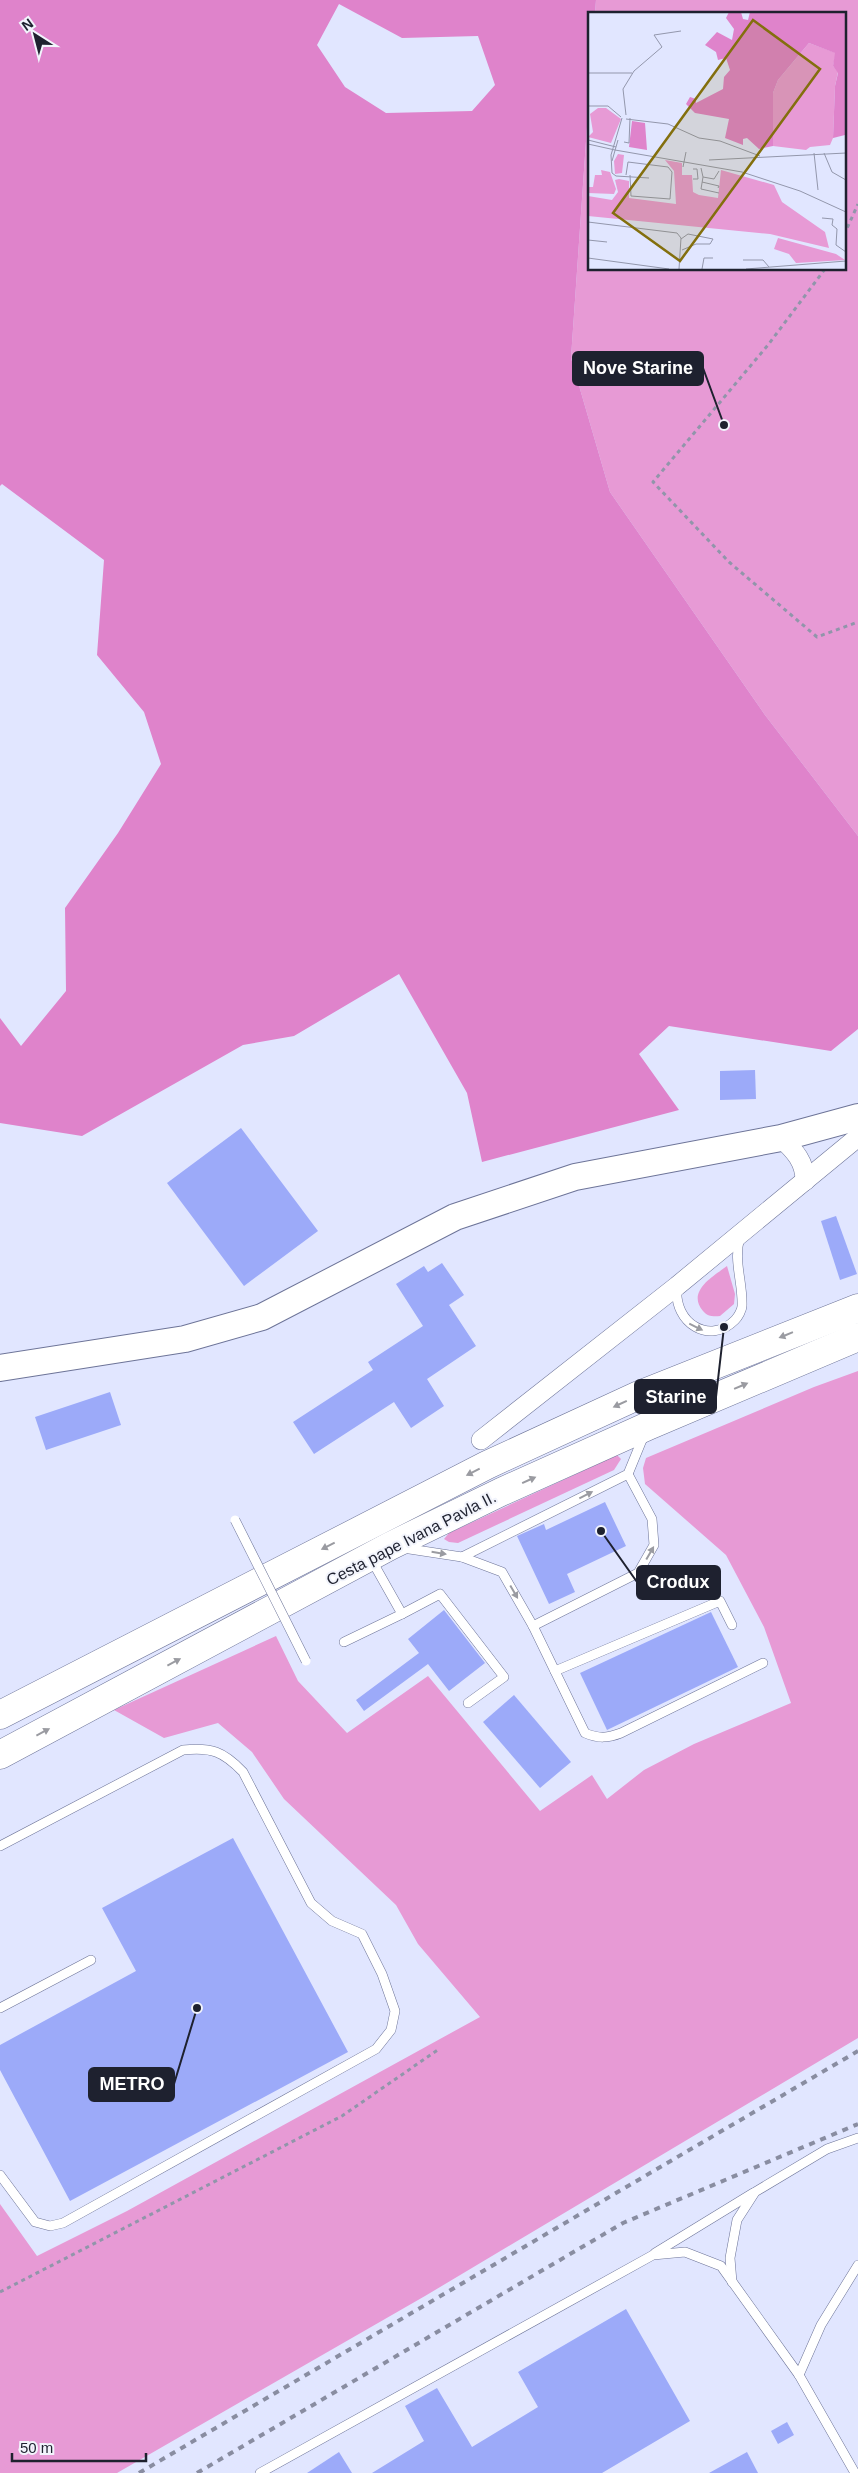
<svg xmlns="http://www.w3.org/2000/svg" width="858" height="2473" font-family="Arial,sans-serif">
<style>
.green{fill:#e79ad5}
.forest{fill:#df83cb;fill-rule:evenodd}
.building{fill:#9caaf9}
.lines{fill:none;stroke-linecap:round;stroke-linejoin:round}
.lane-casing{stroke:#6d7498;stroke-width:10}
.street-casing{stroke:#6d7498;stroke-width:20}
.secondary-casing{stroke:#6d7498;stroke-width:28}
.highway-casing{stroke:#6d7498;stroke-width:29}
.path{stroke:#9195aa;stroke-width:3;stroke-dasharray:4 4;stroke-linecap:butt}
.lane{stroke:#fff;stroke-width:9}
.street{stroke:#fff;stroke-width:19}
.secondary{stroke:#fff;stroke-width:26}
.highway{stroke:#fff;stroke-width:28}
.rail{stroke:#898da1;stroke-width:4;stroke-dasharray:6 6;stroke-linecap:butt}
.lane-bridge-casing{stroke:#6d7498;stroke-width:10;stroke-linecap:butt}
.lane-bridge{stroke:#fff;stroke-width:9}
.oneway{fill:#9a9ba1}
.labels{text-anchor:middle;stroke-width:4;stroke-linejoin:round;paint-order:stroke}
.street-label{font-size:16px;fill:#1e212f;stroke:#f2f4fc}
.inset-road{fill:none;stroke:#9397ac;stroke-width:1}
.view{fill:#836f0d;fill-opacity:0.15;stroke:#836f0d;stroke-width:2.5}
.inset-edge{fill:none;stroke:#1e212f;stroke-width:2.5}
.leader{fill:none;stroke:#1e212f;stroke-width:2}
.callout-dot{fill:#1e212f;stroke:#f2f4fc;stroke-width:2}
.callout{fill:#1e212f;stroke:#1e212f;stroke-width:2}
.callout-label{font-size:18px;text-anchor:middle;font-weight:bold;fill:#fff}
</style>
<rect width="100%" height="100%" fill="#e1e6ff"/>
<g class="green">
<path d="M596,0H858V836L765,715L610,492L571,358L589,98V269H844V14H595Z"/>
<path d="M727,1266L735,1294L734,1304L720,1316C713,1317 707,1316 703,1311C686,1291 714,1276 727,1266Z"/>
<path d="M858,1371V2038L425,2296L117,2473H0V2204L37,2256L127,2211L480,2017L418,1944L396,1905L284,1799L252,1752L218,1723L164,1738L114,1710L276,1636L298,1681L347,1733L428,1676L540,1811L592,1775L607,1799L644,1770L694,1744L791,1703L764,1627L726,1555L645,1484L643,1468L646,1458L814,1387Z"/>
<path d="M617,1455L621,1459L614,1470L458,1543L449,1542L444,1539L449,1533Z"/>
</g>
<path class="forest" d="M0,0H596L595,14H589V98L571,358L610,492L765,715L858,836V1029L831,1051L669,1026L639,1054L679,1110L482,1162L467,1093L399,974L294,1036L243,1045L82,1136L0,1123V1018L21,1046L66,991L65,908L118,833L161,764L144,712L97,655L104,560L2,484L0,486ZM339,4L402,38L478,36L495,85L472,111L386,113L345,87L317,45Z"/>
<g class="building">
<path d="M755,1070L756,1099L720,1100V1071Z"/>
<path d="M241,1128L318,1231L244,1286L167,1183Z"/>
<path d="M836,1216L857,1274L840,1280L821,1221Z"/>
<path d="M442,1263L464,1295L449,1305L476,1346L427,1379L444,1406L411,1428L394,1402L314,1454L293,1422L373,1370L368,1362L423,1326L396,1284L424,1266L428,1272Z"/>
<path d="M110,1392L121,1425L46,1450L35,1417Z"/>
<path d="M605,1502L626,1546L567,1574L575,1592L549,1604L517,1536L544,1524L546,1530Z"/>
<path d="M444,1610L485,1663L449,1691L428,1664L364,1711L356,1700L419,1653L408,1639Z"/>
<path d="M711,1612L738,1667L607,1730L580,1673Z"/>
<path d="M514,1695L571,1762L540,1788L483,1722Z"/>
<path d="M233,1838L348,2052L70,2201L0,2070V2045L136,1971L102,1908Z"/>
<path d="M626,2309L690,2421L602,2473H372L424,2441L405,2406L437,2388L472,2447L538,2407L518,2372Z"/>
<path d="M787,2422L794,2435L778,2444L771,2431Z"/>
<path d="M339,2452L352,2473H307Z"/>
<path d="M747,2452L758,2473H709Z"/>
</g>
<g class="lines">
<defs>
<g id="lane">
<path d="M677,1289C674,1322 709,1346 735,1320C738,1317 742,1310 742,1306C743,1282 733,1261 740,1237"/>
<path d="M403,1548L462,1557L628,1474L644,1435"/>
<path d="M462,1557L502,1572L533,1626L638,1573L654,1545L652,1519L628,1474"/>
<path d="M402,1614L440,1594L504,1677L468,1703"/>
<path d="M533,1626L585,1733C599,1739 608,1738 621,1733L763,1663"/>
<path d="M344,1642L402,1614L371,1559"/>
<path d="M555,1671L720,1601L732,1625"/>
<path d="M0,1846L183,1750C211,1747 223,1751 243,1772L311,1903L332,1921L362,1934L382,1974L395,2011L391,2030L376,2049L63,2223L50,2226L35,2222L0,2175"/>
<path d="M0,2008L91,1960"/>
<path d="M655,2253L753,2193"/>
<path d="M732,2282L730,2258L737,2220L755,2192L827,2149L858,2138"/>
<path d="M799,2375L821,2325L858,2265"/>
<path d="M260,2473L653,2255L685,2252L721,2266L799,2375L855,2473"/>
</g>
<g id="street">
<path d="M781,1138C795,1151 805,1162 805,1181"/>
<path d="M481,1440L677,1286L858,1137"/>
</g>
<path id="secondary" d="M0,1368L185,1339L262,1317L455,1217L575,1177L781,1138L858,1117"/>
<g id="highway">
<path d="M0,1715L487,1465L639,1395L858,1308"/>
<path d="M0,1755L390,1546L501,1492L648,1426L858,1337"/>
</g>
</defs>
<use href="#lane" class="lane-casing"/>
<use href="#street" class="street-casing"/>
<use href="#secondary" class="secondary-casing"/>
<use href="#highway" class="highway-casing"/>
<g class="path">
<path d="M844,235L858,204"/>
<path d="M825,269L768,345L653,482L729,562L817,637L858,622"/>
<path d="M0,2292L342,2116L439,2049"/>
</g>
<use href="#lane" class="lane"/>
<use href="#street" class="street"/>
<use href="#secondary" class="secondary"/>
<use href="#highway" class="highway"/>
<g class="rail">
<path d="M139,2473L858,2051"/>
<path d="M197,2473L623,2223L858,2124"/>
</g>
<defs>
<path id="lane-bridge" d="M235,1520L306,1661"/>
</defs>
<use href="#lane-bridge" class="lane-bridge-casing"/>
<use href="#lane-bridge" class="lane-bridge"/>
</g>
<defs><path id="oneway-solid" d="M-6-.8H1V-3.2L6.5 0L1 3.2V.8H-6Z" transform="scale(1.25)"/></defs>
<g class="oneway">
<use href="#oneway-solid" transform="translate(696 1327) rotate(26)"/>
<use href="#oneway-solid" transform="translate(786 1335) rotate(158)"/>
<use href="#oneway-solid" transform="translate(741 1386) rotate(-23)"/>
<use href="#oneway-solid" transform="translate(620 1404) rotate(155)"/>
<use href="#oneway-solid" transform="translate(473 1472) rotate(153)"/>
<use href="#oneway-solid" transform="translate(529 1480) rotate(-24)"/>
<use href="#oneway-solid" transform="translate(586 1495) rotate(-27)"/>
<use href="#oneway-solid" transform="translate(328 1546) rotate(153)"/>
<use href="#oneway-solid" transform="translate(439 1553) rotate(9)"/>
<use href="#oneway-solid" transform="translate(650 1553) rotate(-60)"/>
<use href="#oneway-solid" transform="translate(514 1592) rotate(60)"/>
<use href="#oneway-solid" transform="translate(174 1662) rotate(-28)"/>
<use href="#oneway-solid" transform="translate(43 1732) rotate(-28)"/>
</g>
<g class="labels">
<g class="street-label">
<text transform="translate(411 1538) rotate(-27)" y="6">Cesta pape Ivana Pavla II.</text>
</g>
</g>
<g transform="translate(588 12)">
<rect width="258" height="258" fill="#e1e6ff"/>
<path d="M221,31L248,41L245,54L250,60L247,74L245,126L242,133L222,135L218,138L185,134V81L190,68ZM10,96H18L33,107L23,131L0,125L5,120L2,102ZM30,142L36,143L34,161L27,162L26,149ZM77,148L94,151V163H104L105,180L111,183L130,186L133,158L186,173L194,190L237,220L241,236L182,222L0,204V184L24,188L30,180L27,168L31,167L41,169V186L88,192L86,159ZM13,158L22,160L28,177L26,182L0,181V175H5L7,163H14ZM190,226L248,242L257,248L208,251L201,242L186,237Z" fill="#e79ad5"/>
<path d="M141,0H153L155,7L160,8L162,0H257V123L245,126L247,74L250,61L245,54L247,41L221,31L190,68L185,81V134L171,137L159,126L155,127V133L137,126L141,107L107,101L98,92L102,85L108,87V91L135,77L136,65L142,58L138,46L130,48L128,40L117,33L129,20L144,28L146,17L138,6ZM44,109L57,111L59,138L41,135Z" fill="#df83cb"/>
<path class="inset-road" d="M0,61H44M0,94H20L33,105M38,103L35,77L46,59L74,35L66,23L93,19M34,106L23,143L24,161L28,164L61,166M38,107L80,112L111,126L132,129L172,144M0,128L28,135M36,130L41,131L42,106M0,132L27,138M27,138L154,160L212,179L258,200M226,141L230,178M236,141L244,160L258,168M121,148L258,141M24,149L30,128M95,155L98,140M113,156L115,165L126,167L131,159M105,157H109L110,167H105M38,163L40,150L80,155L84,160L82,187L43,184L42,163M115,165L113,177L131,181M114,170L131,174L130,176M234,206L245,207L244,213L249,217L248,233L258,240M0,210L89,221L93,226L91,257M93,227L100,222L125,227L122,232H108L94,238M0,228L19,230M0,246L81,257M155,248H175L181,255M114,257L116,246H125M158,257L258,249"/>
<path class="view" d="M165,8L232,57L92,249L25,201Z"/>
<rect width="258" height="258" class="inset-edge"/>
</g>
<path class="leader" d="M724 425L703 368M724 1327L716 1397M601 1531L637 1582M197 2008L174 2084"/>
<g class="callout-dot">
<circle cx="724" cy="425" r="5"/>
<circle cx="724" cy="1327" r="5"/>
<circle cx="601" cy="1531" r="5"/>
<circle cx="197" cy="2008" r="5"/>
</g>
<g class="callout">
<rect x="573" y="352" width="130" height="33" rx="5"/>
<rect x="635" y="1380" width="81" height="33" rx="5"/>
<rect x="637" y="1566" width="83" height="33" rx="5"/>
<rect x="89" y="2068" width="85" height="33" rx="5"/>
</g>
<g class="callout-label">
<text x="638" y="374">Nove Starine</text>
<text x="676" y="1403">Starine</text>
<text x="678" y="1588">Crodux</text>
<text x="132" y="2090">METRO</text>
</g>
<g transform="translate(35 35) rotate(324)" stroke="#f2f4fc" stroke-width="4" paint-order="stroke">
<path d="M0-4L9 19L0 12L-9 19Z" fill="#1e212f"/>
<text y="-8" font-size="14" font-weight="bold" text-anchor="middle" fill="#1e212f">N</text>
</g>
<path d="M12 2453v8h134v-8" fill="none" stroke="#1e212f" stroke-width="2.5"/>
<text x="20" y="2453" font-size="15" fill="#1e212f" stroke="#f2f4fc" stroke-width="4" paint-order="stroke">50 m</text>
</svg>
